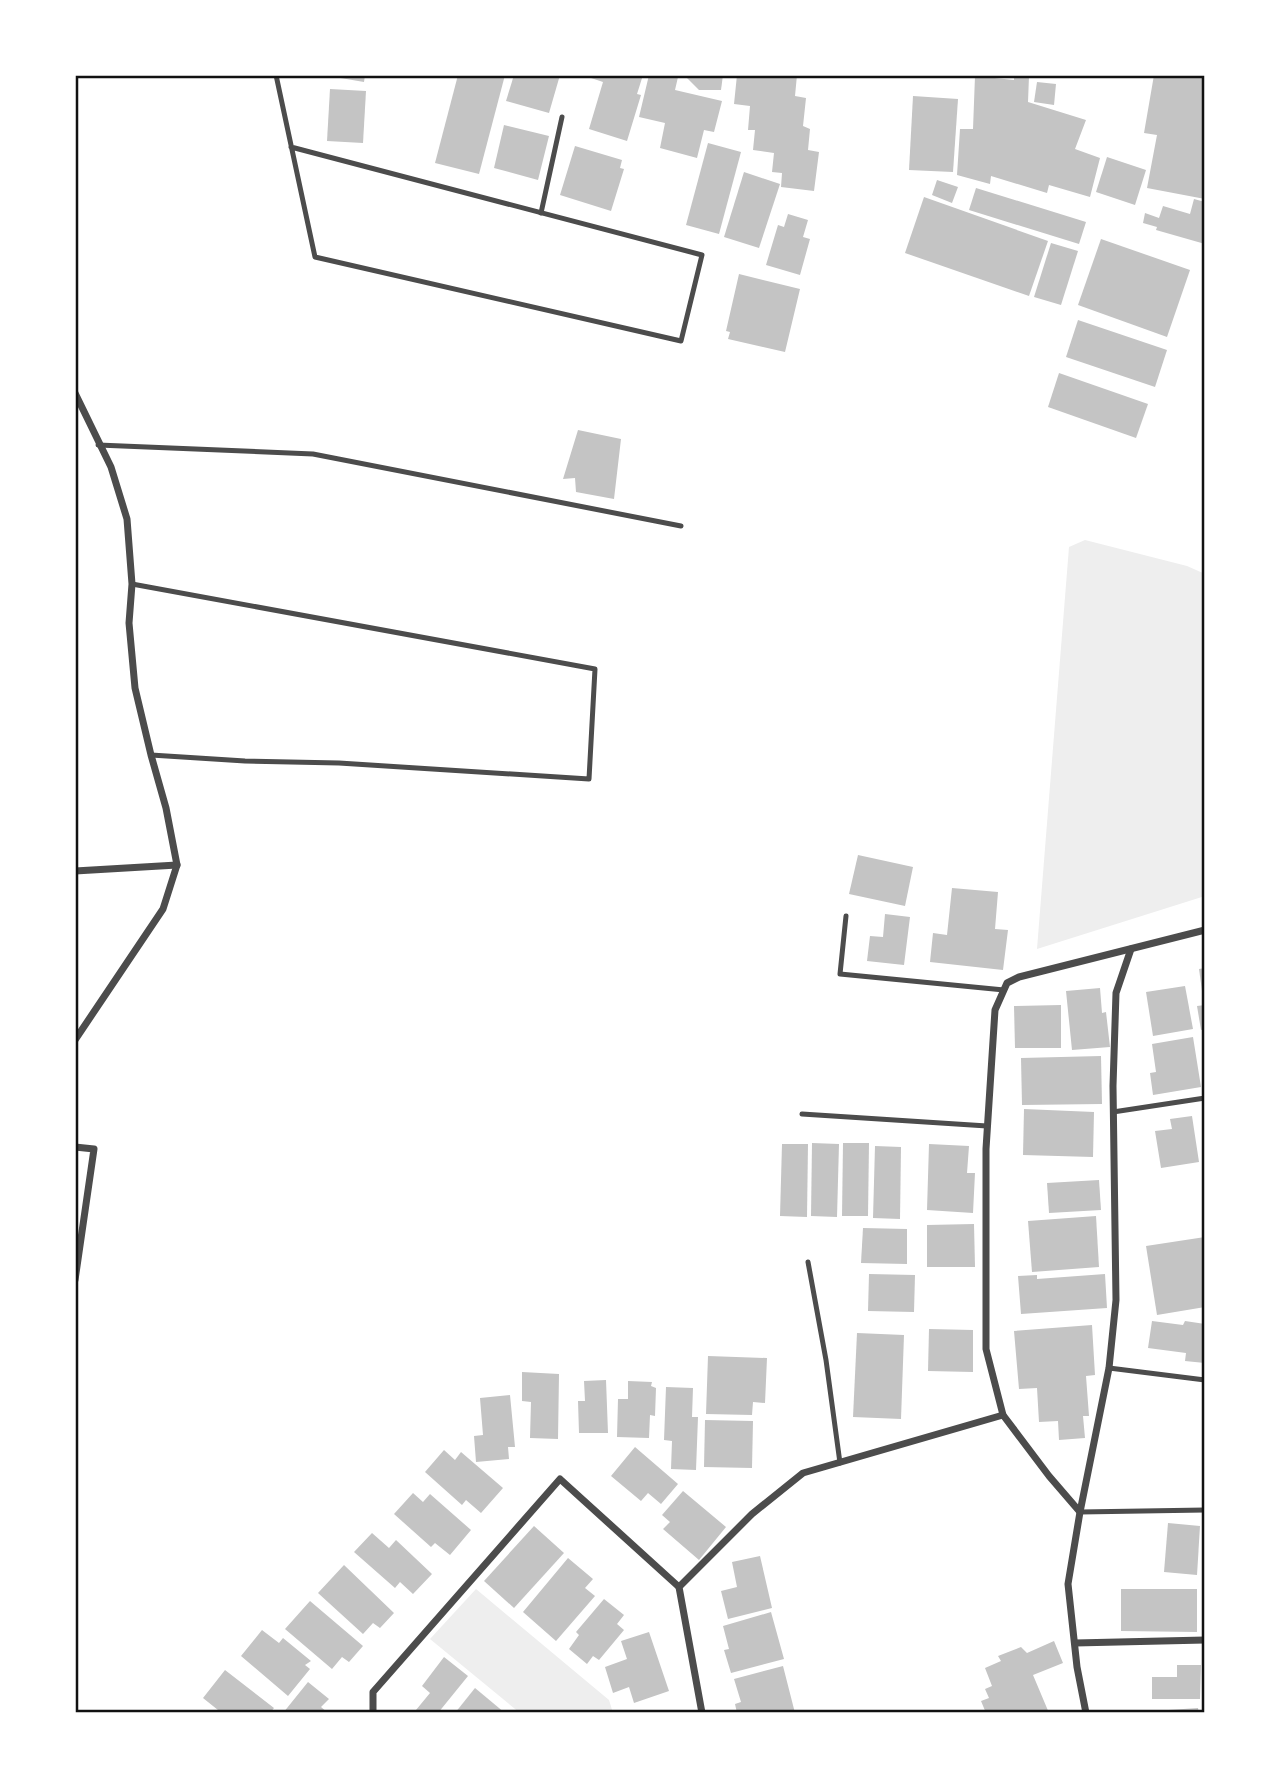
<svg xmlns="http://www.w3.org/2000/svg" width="1280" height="1788" font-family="Karla,sans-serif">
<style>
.green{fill:#eee}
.building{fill:#c4c4c4}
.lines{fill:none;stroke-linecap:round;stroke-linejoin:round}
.service{stroke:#4c4c4c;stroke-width:5}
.minor{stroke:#4c4c4c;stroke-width:7}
.neatline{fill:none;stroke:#111;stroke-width:2.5}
</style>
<rect width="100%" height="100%" fill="#fff"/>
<g class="green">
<path d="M1085,540L1187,566L1205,574V896L1037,949L1069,547Z"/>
<path d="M476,1589L609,1700L613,1713H520L430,1639Z"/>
</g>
<g class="building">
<path d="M323,75H365L364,82Z"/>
<path d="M458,75H505L479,174L435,163Z"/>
<path d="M514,75H560L549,113L506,101Z"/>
<path d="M592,75H643L637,94L641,95L627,141L589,129L603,82L591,78Z"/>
<path d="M649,75L678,77L675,90L722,101L714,132L704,130L697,158L660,148L665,123L639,117Z"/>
<path d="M684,75H723L721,90H699Z"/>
<path d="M737,75H797L795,96L806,98L803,126L810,129L808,150L819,152L814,191L781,187L782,173L772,172L774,153L753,150L755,130H748L750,106L734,104Z"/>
<path d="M1014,75L1029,76L1028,102L1086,120L1075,149L1100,158L1090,197L1049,185L1047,193L991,176L990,184L957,175L960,129H973L975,76L1014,80Z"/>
<path d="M1154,75H1205V199L1147,188L1157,135L1144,133Z"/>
<path d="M1037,82L1056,84L1054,105L1034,102Z"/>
<path d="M330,89L366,91L363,143L327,141Z"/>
<path d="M913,96L958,99L953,172L909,170Z"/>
<path d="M504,125L549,136L538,180L494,168Z"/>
<path d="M708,143L741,152L719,234L686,225Z"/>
<path d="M575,146L622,160L620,168L624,169L611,211L560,195Z"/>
<path d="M1107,157L1146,170L1135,205L1096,192Z"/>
<path d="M744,172L780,184L759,248L724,237Z"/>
<path d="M937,180L958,187L952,203L932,195Z"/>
<path d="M976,188L1086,222L1079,244L969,210Z"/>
<path d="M924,197L1048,241L1029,296L905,253Z"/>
<path d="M1194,199L1205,202V244L1156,230L1157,227L1143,223L1145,213L1159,218L1163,206L1190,214Z"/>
<path d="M788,214L808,220L803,237L810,239L800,275L766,265L778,225L784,227Z"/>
<path d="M1101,239L1190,270L1167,337L1078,305Z"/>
<path d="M1051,243L1078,251L1061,305L1034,297Z"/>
<path d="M739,274L800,289L785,352L728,339L730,332L726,331Z"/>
<path d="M1078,320L1167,350L1155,387L1066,357Z"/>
<path d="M1059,373L1148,404L1136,438L1048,407Z"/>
<path d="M578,430L621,439L614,499L576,492L575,478L563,479Z"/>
<path d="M858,855L913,867L905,906L849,894Z"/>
<path d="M952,888L998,892L995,929L1008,930L1003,970L930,962L933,933L947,935Z"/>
<path d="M885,914L910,917L904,965L867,961L870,936L883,937Z"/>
<path d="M1205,968V998H1203L1199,969Z"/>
<path d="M1185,986L1193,1029L1153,1036L1146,992Z"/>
<path d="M1100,988L1102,1013L1106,1012L1110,1047L1072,1050L1066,991Z"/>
<path d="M1061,1005V1048H1015L1014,1006Z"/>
<path d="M1205,1005V1029L1201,1030L1197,1006Z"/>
<path d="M1193,1037L1201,1087L1153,1095L1150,1073L1156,1072L1152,1044Z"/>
<path d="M1101,1056L1102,1104L1022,1105L1021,1058Z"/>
<path d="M1024,1109L1094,1112L1093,1157L1023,1155Z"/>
<path d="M1192,1116L1199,1162L1161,1168L1155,1131L1172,1129L1170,1119Z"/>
<path d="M812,1143L839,1144L837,1217L811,1216Z"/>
<path d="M843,1143H869L868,1216H842Z"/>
<path d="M782,1144H808L807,1217L780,1216Z"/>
<path d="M929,1144L969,1146L967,1173H975L973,1213L927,1210Z"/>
<path d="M875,1146L901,1147L900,1219L873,1218Z"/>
<path d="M1099,1180L1101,1210L1049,1213L1047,1183Z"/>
<path d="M1096,1216L1099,1267L1032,1272L1028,1221Z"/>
<path d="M974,1224L975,1267H927V1225Z"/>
<path d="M863,1228L907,1229V1264L861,1263Z"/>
<path d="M1205,1237V1307L1157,1315L1146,1246Z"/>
<path d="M869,1274L915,1275L914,1312L868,1311Z"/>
<path d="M1105,1274L1107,1308L1021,1314L1018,1276L1037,1275V1279Z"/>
<path d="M1152,1321L1183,1325L1185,1321L1205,1324V1363L1185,1361L1186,1353L1148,1348Z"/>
<path d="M1092,1325L1095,1375L1086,1376L1089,1416H1083L1085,1438L1059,1440L1058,1421L1039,1422L1037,1388L1019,1389L1014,1331Z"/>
<path d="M929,1329L973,1330V1372L928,1371Z"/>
<path d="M857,1333L904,1335L901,1419L853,1417Z"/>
<path d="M708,1356L767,1358L765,1403L753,1402L752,1415L706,1414Z"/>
<path d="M522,1372L559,1374L558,1439L530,1438L531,1402L522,1401Z"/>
<path d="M606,1380L608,1433H579L578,1401H585L584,1381Z"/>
<path d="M628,1381L652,1382L651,1386L656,1388L655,1416L650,1415L649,1438L617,1437L618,1399H628Z"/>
<path d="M666,1387L693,1388L692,1417H698L696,1470L671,1469L672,1441L664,1440Z"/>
<path d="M510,1395L515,1447H508L509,1459L476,1462L474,1436L483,1435L480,1398Z"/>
<path d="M705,1420L753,1421L752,1468L704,1467Z"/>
<path d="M635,1447L678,1484L661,1504L648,1493L641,1501L611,1476Z"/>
<path d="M444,1450L455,1460L461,1452L503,1488L481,1513L466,1500L462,1505L425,1472Z"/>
<path d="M683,1491L726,1527L699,1560L663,1529L670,1522L662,1515Z"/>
<path d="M413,1493L423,1502L430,1494L471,1530L450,1555L435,1543L431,1547L394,1514Z"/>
<path d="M1168,1523L1200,1526L1197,1575L1164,1572Z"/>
<path d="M534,1526L564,1553L514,1608L484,1581Z"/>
<path d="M372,1533L389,1548L396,1540L432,1574L413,1594L400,1582L395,1588L354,1552Z"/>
<path d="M760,1556L772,1608L728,1619L721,1591L737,1587L732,1562Z"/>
<path d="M568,1558L593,1579L585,1588L595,1596L556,1641L523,1612Z"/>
<path d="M344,1565L394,1613L380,1628L373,1623L363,1634L318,1593Z"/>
<path d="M1121,1589H1197V1632L1121,1631Z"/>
<path d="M604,1599L624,1615L617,1624L624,1630L599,1660L593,1656L587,1664L569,1649L579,1635L576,1632Z"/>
<path d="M310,1601L363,1646L349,1662L342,1657L332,1669L285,1629Z"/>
<path d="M771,1612L784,1659L731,1673L724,1650L729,1649L723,1626Z"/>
<path d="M262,1630L279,1643L283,1638L311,1661L305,1665L310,1669L288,1696L241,1656Z"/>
<path d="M649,1632L669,1691L634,1703L629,1687L613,1693L605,1667L627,1659L621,1641Z"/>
<path d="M1054,1641L1063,1663L1033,1675L1049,1713H986L981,1701L989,1698L985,1689L992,1686L985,1668L1001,1661L998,1656L1021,1647L1027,1653Z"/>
<path d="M444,1657L468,1676L438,1713H419L416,1710L430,1693L422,1686Z"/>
<path d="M1177,1665H1201L1200,1699H1152V1677H1177Z"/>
<path d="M783,1666L795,1713H737L735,1704L741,1702L734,1679Z"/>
<path d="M225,1670L274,1708L270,1713H216L218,1710L203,1698Z"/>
<path d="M308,1682L329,1699L321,1707L328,1713H283Z"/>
<path d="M475,1688L505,1713H455Z"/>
<path d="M1198,1708L1199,1713H1155L1154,1711Z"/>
</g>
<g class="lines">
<g class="service">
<path d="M276,75L315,257L681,341L702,255L291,147"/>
<path d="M541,213L562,117"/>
<path d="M98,445L313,454L681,526"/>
<path d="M132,584L595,669L589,779L339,763L245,761L151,755"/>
<path d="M846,916L840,974L1004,990"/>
<path d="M1113,1112L1205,1098"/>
<path d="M802,1114L987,1126"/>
<path d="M808,1262L826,1360L840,1463"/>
<path d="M1109,1368L1205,1380"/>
<path d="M1080,1512L1205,1510"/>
</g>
<g class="minor">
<path d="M75,393L111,467L127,519L132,584L129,623L135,688L151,755L166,808L177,865L163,909L75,1040"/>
<path d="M75,871L177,865"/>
<path d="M75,1147L94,1149L75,1280"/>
<path d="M1080,1512L1049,1476L1003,1415L986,1349V1149L995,1010L1007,983L1019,977L1205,930"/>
<path d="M1075,1643L1205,1640"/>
<path d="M373,1713V1692L560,1479L679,1587"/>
<path d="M702,1713L679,1587L752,1514L803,1473L1003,1415"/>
<path d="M1086,1713L1077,1667L1068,1584L1080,1512L1109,1368L1116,1300L1113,1086L1116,993L1131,949"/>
</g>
</g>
<rect width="1280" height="1788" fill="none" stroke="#ffffff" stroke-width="154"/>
<rect x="77" y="77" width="1126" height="1634" class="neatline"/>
</svg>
